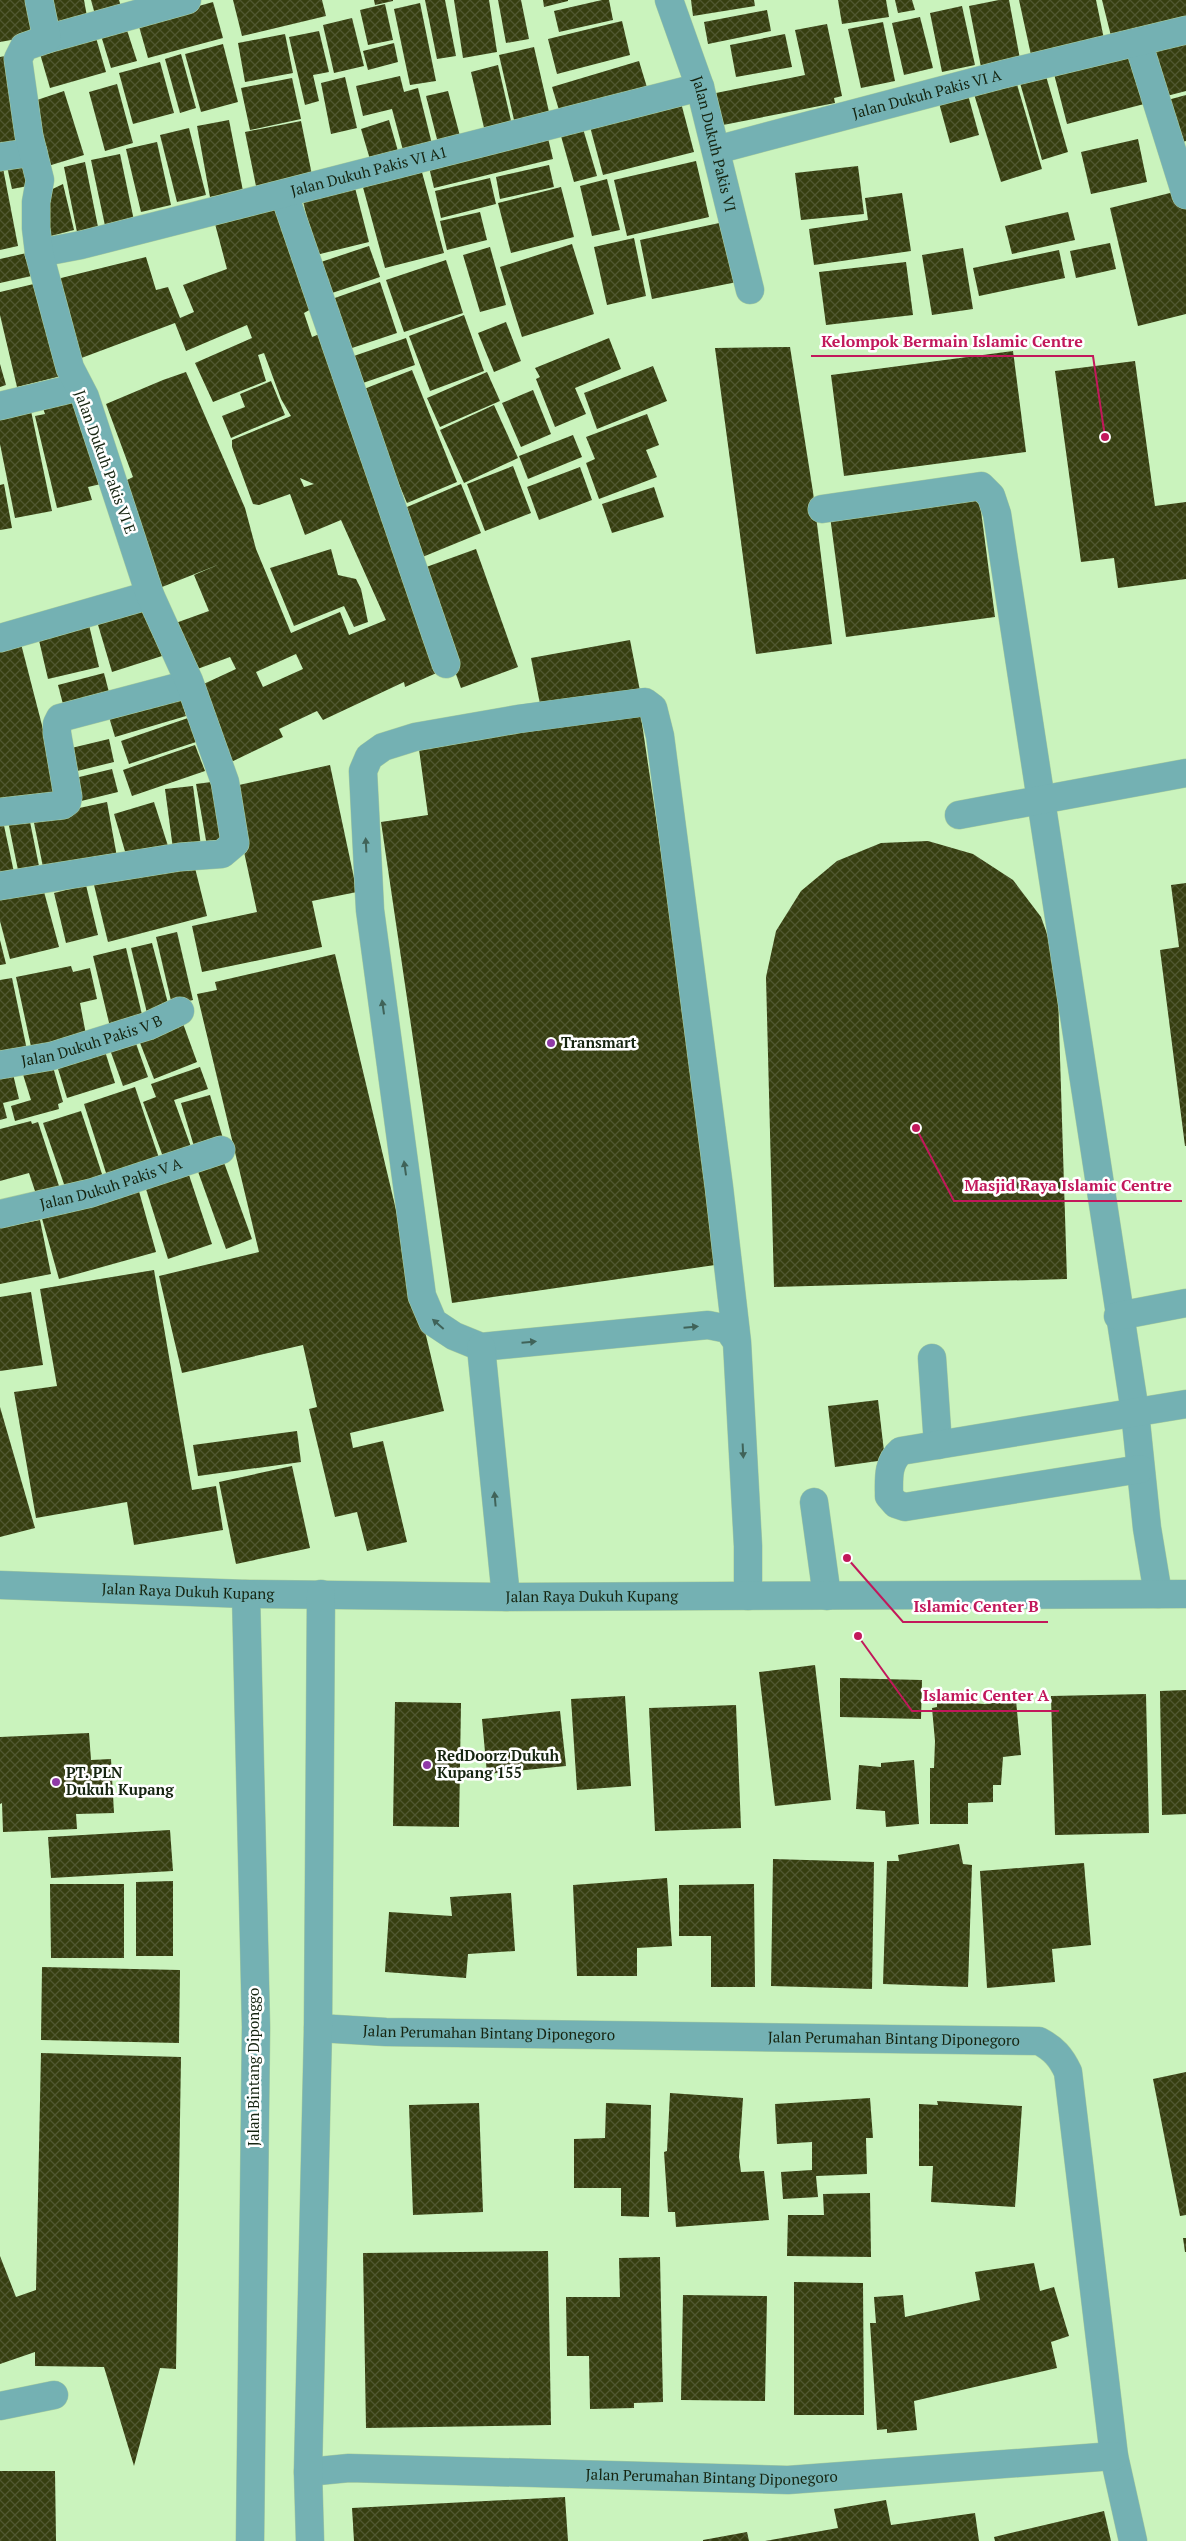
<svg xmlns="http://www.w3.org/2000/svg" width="1186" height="2541" font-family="'PT Serif',serif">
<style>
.building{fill:url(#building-cross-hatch);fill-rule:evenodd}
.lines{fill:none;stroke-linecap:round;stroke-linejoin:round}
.minor-casing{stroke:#a9ce9e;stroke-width:29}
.minor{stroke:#74b1b3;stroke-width:28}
.oneway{fill:#406359}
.poi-dot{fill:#903aa7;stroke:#fff;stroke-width:2}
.labels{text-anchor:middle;stroke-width:5;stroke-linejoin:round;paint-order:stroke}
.street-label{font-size:15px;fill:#152410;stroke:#fff}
.poi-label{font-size:15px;font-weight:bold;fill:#152410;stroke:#fff;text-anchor:start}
.leader{fill:none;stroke:#c2185b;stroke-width:2}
.callout-dot{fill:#c2185b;stroke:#fff;stroke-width:2}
.callout-label{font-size:16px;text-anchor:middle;font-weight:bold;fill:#c2185b;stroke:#fff;stroke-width:5;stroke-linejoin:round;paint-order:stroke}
</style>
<defs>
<pattern id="building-cross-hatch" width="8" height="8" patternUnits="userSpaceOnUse" patternTransform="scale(1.25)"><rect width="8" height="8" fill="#363e10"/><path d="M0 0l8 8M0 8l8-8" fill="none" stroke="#505731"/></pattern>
</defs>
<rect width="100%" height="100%" fill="#caf3bd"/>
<g class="building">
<path d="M0,0H27L33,36L0,42Z"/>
<path d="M44,0H84L88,22L49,30Z"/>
<path d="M91,0H119L122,10L96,18Z"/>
<path d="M233,0H322L326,16L242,36Z"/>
<path d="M374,0H393V1L375,5Z"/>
<path d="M425,0H445L456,56L437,59Z"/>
<path d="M454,0H489L497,52L463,58Z"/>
<path d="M498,0H521L529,39L506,43Z"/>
<path d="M543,0H568V1L544,7Z"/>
<path d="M602,0H609L613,20L559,32L554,11Z"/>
<path d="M691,0H754L755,6L693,16Z"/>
<path d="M838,0H886L889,17L842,24Z"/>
<path d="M895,0H912L915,10L898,13Z"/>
<path d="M999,0H1009L1020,59L981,67L969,6Z"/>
<path d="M1019,0H1096L1104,39L1031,55Z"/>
<path d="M1102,0H1186V23L1112,40Z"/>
<path d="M213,2L223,38L148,58L138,23Z"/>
<path d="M420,3L436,81L410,85L394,9Z"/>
<path d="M385,4L393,40L368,45L360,10Z"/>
<path d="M962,6L975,65L942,72L930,13Z"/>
<path d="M767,10L771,31L708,44L704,22Z"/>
<path d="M920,17L933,68L904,75L892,23Z"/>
<path d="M352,18L364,66L334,73L323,25Z"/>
<path d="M124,21L137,61L111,68L99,29Z"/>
<path d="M622,21L630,55L557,74L548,39Z"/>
<path d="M883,22L895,81L861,88L848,29Z"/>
<path d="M827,24L842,96L834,98L835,103L723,125L716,93L805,75L795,30Z"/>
<path d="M94,31L106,72L50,88L38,47Z"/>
<path d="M319,31L329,72L313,75L319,101L305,105L289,37Z"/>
<path d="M285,34L293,73L245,82L238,43Z"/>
<path d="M785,34L792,67L736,77L730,45Z"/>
<path d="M1186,34V91L1159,98L1145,44Z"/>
<path d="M394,43L398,62L368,70L363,51Z"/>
<path d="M223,44L238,102L201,112L185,54Z"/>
<path d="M534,47L549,112L514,120L499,55Z"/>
<path d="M1134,48L1148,103L1067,124L1053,70Z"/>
<path d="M181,54L196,108L180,113L165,59Z"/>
<path d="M10,55L25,144L0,148V57Z"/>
<path d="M639,61L649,94L562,120L552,87Z"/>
<path d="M160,62L174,113L133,124L119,73Z"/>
<path d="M498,65L512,125L485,132L471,72Z"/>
<path d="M400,76L404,92L418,88L433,148L404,154L392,109L363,116L356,86Z"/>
<path d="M1046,76L1068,152L1042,160L1020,83Z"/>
<path d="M345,77L357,128L331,134L321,83Z"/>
<path d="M292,78L301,119L250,130L241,88Z"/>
<path d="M1016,81L1042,169L1001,182L974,94Z"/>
<path d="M117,84L133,143L105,151L89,92Z"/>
<path d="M64,91L84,155L48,166L28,103Z"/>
<path d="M448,91L460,136L438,143L426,96Z"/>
<path d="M968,95L979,135L950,143L939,103Z"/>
<path d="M1186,95V141L1176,144L1164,101Z"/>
<path d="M680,99L694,152L603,175L589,123Z"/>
<path d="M229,120L243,191L210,197L197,126Z"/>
<path d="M389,120L400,158L372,166L361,129Z"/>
<path d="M301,121L313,180L257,191L245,132Z"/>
<path d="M581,122L597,176L574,182L559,129Z"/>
<path d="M189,128L206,195L177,202L160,135Z"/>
<path d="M547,134L553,159L434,188L428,163Z"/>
<path d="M1138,139L1147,182L1091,194L1081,152Z"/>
<path d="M157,142L171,205L141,212L126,149Z"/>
<path d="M120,154L136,230L107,235L91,160Z"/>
<path d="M33,157L39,184L12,189L6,162Z"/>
<path d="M696,161L709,217L627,236L614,180Z"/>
<path d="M85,162L100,237L79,242L64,167Z"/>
<path d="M0,163H2L18,246L0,250Z"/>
<path d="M420,165L444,253L385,268L361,180Z"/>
<path d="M549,165L554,187L500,199L496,177Z"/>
<path d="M858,166L864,214L801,220L795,173Z"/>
<path d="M490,178L496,204L441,218L435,191Z"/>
<path d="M607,179L620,230L592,236L580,186Z"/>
<path d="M63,184L74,230L47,237L38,196Z"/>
<path d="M354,184L369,242L316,255L302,197Z"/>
<path d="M561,187L574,237L511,253L498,203Z"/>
<path d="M1182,190L1186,207V314L1138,326L1110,208Z"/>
<path d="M902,193L911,251L814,265L809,229L868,220L865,198Z"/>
<path d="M278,204L311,309L304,313L312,337L322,333L441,671L405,687L404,682L323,720L317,711L279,729L283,737L225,765L195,688L236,669L230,657L192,671L170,625L209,611L194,575L220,564L157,589L121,483L133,477L106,404L163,380L186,372L245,508L256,549L291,633L340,612L349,635L386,620L341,520L305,535L290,494L259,505L253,504L232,447V440L291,416L281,399L264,353L258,355L266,381L213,402L195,363L252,338L247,325L186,351L175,323L76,360L53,280L146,257L156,290L168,287L180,318L194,312L183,285L227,269L214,220ZM300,478L314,484L304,487ZM296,654L303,669L263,687L256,672Z"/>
<path d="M480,212L487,240L447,250L440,221Z"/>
<path d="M1068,212L1075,240L1012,254L1005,226Z"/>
<path d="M724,222L737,282L652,299L640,240Z"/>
<path d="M634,238L646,296L607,305L594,247Z"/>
<path d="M1110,243L1116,269L1076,278L1070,251Z"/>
<path d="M572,244L594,314L522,337L500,267Z"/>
<path d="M369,246L380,277L332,293L321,262Z"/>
<path d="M490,247L506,305L480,312L463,255Z"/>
<path d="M963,248L973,309L932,315L922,255Z"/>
<path d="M1059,250L1065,278L979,296L973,268Z"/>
<path d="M31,252L36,275L0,283V259Z"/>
<path d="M446,260L463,313L404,332L386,280Z"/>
<path d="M906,262L913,315L826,325L819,272Z"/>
<path d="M380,282L397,333L349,349L332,299Z"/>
<path d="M38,283L61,376L17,387L0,315V292Z"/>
<path d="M464,315L484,371L430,391L409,336Z"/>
<path d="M506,322L521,361L494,372L478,333Z"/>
<path d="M406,338L415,365L360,384L351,357Z"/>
<path d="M609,338L621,369L575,388L586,414L555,427L536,379L540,377L535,368Z"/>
<path d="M790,347L813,492L832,644L756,654L715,348Z"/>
<path d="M1013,351L1026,452L844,476L831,375Z"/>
<path d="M1135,361L1155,506L1186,502V579L1118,588L1114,558L1081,562L1055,371Z"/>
<path d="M0,364L6,385L0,387Z"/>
<path d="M653,366L667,401L597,429L584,393Z"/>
<path d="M412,370L457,482L407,503L359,391Z"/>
<path d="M487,372L500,401L440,427L427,398Z"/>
<path d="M271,381L285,415L231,438L222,416L245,407L240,394Z"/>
<path d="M533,390L551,434L521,447L502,403Z"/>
<path d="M81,395L105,483L88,487L92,500L57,508L35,416L45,414L42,405Z"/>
<path d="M494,405L518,458L464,483L440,430Z"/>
<path d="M31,411L52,511L15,518L0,444V417Z"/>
<path d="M647,414L659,445L646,450L657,477L599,499L586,463L595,459L586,437Z"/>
<path d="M573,435L582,457L528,479L519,456Z"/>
<path d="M513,466L531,513L485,531L467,484Z"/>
<path d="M580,467L592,500L539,520L527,487Z"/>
<path d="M4,484L12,528L0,530V485Z"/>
<path d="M461,484L481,533L420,558L400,510Z"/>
<path d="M654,487L664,517L612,533L602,504Z"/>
<path d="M979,496L995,617L846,637L830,516Z"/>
<path d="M331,549L338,575L356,579L361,589L368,622L354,627L344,606L294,626L270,568Z"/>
<path d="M476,549L518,667L461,688L418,570Z"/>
<path d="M146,603L162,656L112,672L96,618Z"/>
<path d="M89,625L99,667L48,679L38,636Z"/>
<path d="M20,640L61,799L0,804V646Z"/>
<path d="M630,640L640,691L541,709L531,658Z"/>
<path d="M104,673L111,700L65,712L58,685Z"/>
<path d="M180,695L186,716L115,737L109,717Z"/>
<path d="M640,710L722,1264L452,1303L381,822L428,815L418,742Z"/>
<path d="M188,718L196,742L129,764L121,741Z"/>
<path d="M109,739L114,762L69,773L63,750Z"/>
<path d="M195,745L205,771L132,796L123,770Z"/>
<path d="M330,765L357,892L312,901L322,947L202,972L192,926L257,912L230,787Z"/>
<path d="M112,769L118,792L73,803L67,780Z"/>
<path d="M219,781L229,842L207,846L196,784Z"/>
<path d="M193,786L201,846L173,849L165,789Z"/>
<path d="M107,802L117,857L44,872L33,818Z"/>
<path d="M154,802L168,846L127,858L114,814Z"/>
<path d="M29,817L40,871L19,875L8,821Z"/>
<path d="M3,821L15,877L0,880V822Z"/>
<path d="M928,841L973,854L1013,880L1041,917L1057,962L1067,1279L774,1287L766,977L776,931L801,891L837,861L881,843Z"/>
<path d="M193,860L207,916L108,942L94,885Z"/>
<path d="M1186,883V1146H1185L1160,950L1179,947L1171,885Z"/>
<path d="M86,885L98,935L66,943L54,893Z"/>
<path d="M43,888L59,947L10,959L0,921V899Z"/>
<path d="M177,932L193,1000L172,1005L156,937Z"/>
<path d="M0,940L6,964L0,965Z"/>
<path d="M152,943L170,1011L148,1017L131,948Z"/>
<path d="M126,948L144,1023L111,1031L93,956Z"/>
<path d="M335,954L444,1411L350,1433L353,1448L383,1441L407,1542L367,1551L357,1512L335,1517L309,1409L317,1407L303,1345L182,1373L159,1276L259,1252L197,994L217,990L215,982Z"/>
<path d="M71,966L73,972L90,968L97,999L80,1003L87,1040L32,1051L16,977Z"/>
<path d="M12,978L27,1050L0,1056V980Z"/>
<path d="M181,1018L197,1062L154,1079L137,1035Z"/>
<path d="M133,1035L148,1077L123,1086L108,1044Z"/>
<path d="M103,1045L115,1083L67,1098L55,1059Z"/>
<path d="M51,1060L63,1102L58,1104L59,1109L15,1121L11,1106L31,1100L21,1068Z"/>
<path d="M200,1067L208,1089L174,1100L194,1155L166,1165L143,1102L156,1097L151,1084Z"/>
<path d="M12,1070L19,1099L3,1103L7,1118L0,1120V1073Z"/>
<path d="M135,1087L159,1158L107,1176L84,1104Z"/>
<path d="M210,1095L225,1145L196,1153L181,1103Z"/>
<path d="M81,1111L103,1177L66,1190L43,1123Z"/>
<path d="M31,1121L32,1124L38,1122L59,1186L36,1194L29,1173L0,1181V1129Z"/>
<path d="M222,1157L252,1239L226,1249L196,1166Z"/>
<path d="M189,1175L212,1244L168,1259L146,1189Z"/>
<path d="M138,1188L156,1252L59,1279L41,1215Z"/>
<path d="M40,1220L51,1274L0,1284V1228Z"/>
<path d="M154,1270L192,1490L216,1486L223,1530L134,1545L127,1502L36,1518L14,1392L57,1386L40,1289Z"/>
<path d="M31,1292L43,1365L0,1371V1297Z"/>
<path d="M878,1400L885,1460L835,1467L828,1406Z"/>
<path d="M0,1407L35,1528L0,1537Z"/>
<path d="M297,1431L301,1462L198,1476L193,1445Z"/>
<path d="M292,1466L310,1548L236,1564L219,1482Z"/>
<path d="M815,1665L831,1800L775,1806L759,1672Z"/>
<path d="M840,1678L922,1680L921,1719L840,1717Z"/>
<path d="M1186,1690V1814L1162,1815L1160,1691Z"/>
<path d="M1146,1694L1149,1833L1055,1835L1051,1696Z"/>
<path d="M625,1696L631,1786L577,1790L571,1699Z"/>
<path d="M1016,1700L1021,1755L1003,1757L1001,1785H993V1802L968,1803V1824H930V1768H934L935,1741L932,1708L937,1707V1701L985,1704Z"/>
<path d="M395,1702L461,1703L459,1827L393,1826Z"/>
<path d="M736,1705L741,1828L655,1831L649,1708Z"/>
<path d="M560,1711L566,1766L487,1774L482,1719Z"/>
<path d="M89,1733L91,1760L111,1759L114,1813L76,1814L77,1829L3,1832L2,1803L0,1804V1737Z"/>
<path d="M914,1760L919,1824L886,1827L885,1811L856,1809L859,1765L881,1767V1763Z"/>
<path d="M170,1830L173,1871L51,1878L48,1837Z"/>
<path d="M959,1844L963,1864L972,1865L968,1987L883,1984L887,1861H899L898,1855Z"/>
<path d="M773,1859L874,1862L872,1989L771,1986Z"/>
<path d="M1084,1863L1091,1945L1052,1949L1055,1982L987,1988L980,1871Z"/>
<path d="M667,1878L672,1946L637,1948V1976H577L573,1885Z"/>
<path d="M173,1881V1956H136V1882Z"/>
<path d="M50,1884H124V1958H51Z"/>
<path d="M754,1884L755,1987H711V1936H679V1885Z"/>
<path d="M511,1893L515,1951L468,1954L466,1978L385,1972L389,1912L452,1916L450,1897Z"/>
<path d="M42,1967L180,1970L179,2043L41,2040Z"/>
<path d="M41,2053L181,2057L176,2369L160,2368L134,2466L104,2367L35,2366V2352L0,2364V2256L16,2297L36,2290Z"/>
<path d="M1186,2072V2215L1180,2216L1153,2079Z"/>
<path d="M670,2093L743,2098L739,2157L741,2172L764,2171L769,2220L676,2227L675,2212H668L664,2152L667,2151Z"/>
<path d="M870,2098L873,2138H866L867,2174L816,2176L818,2197L783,2199L781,2172L812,2170V2142L777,2144L775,2104Z"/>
<path d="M937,2101L1022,2106L1015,2207L931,2202L933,2166H919V2104L938,2105Z"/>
<path d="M479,2103L483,2212L413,2215L409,2105Z"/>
<path d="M606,2103L651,2105L649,2217L621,2216V2188H574V2139L605,2138Z"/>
<path d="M870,2193L871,2257L787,2256L788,2215H824L823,2194Z"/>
<path d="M1183,2238H1186V2252H1185Z"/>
<path d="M548,2251L551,2425L366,2428L363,2253Z"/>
<path d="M660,2257L663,2402L634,2403V2408L590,2409L589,2356H567L566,2297H620L619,2258Z"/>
<path d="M1034,2263L1040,2291L1054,2287L1069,2336L1051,2342L1057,2368L914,2401L917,2430L887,2433V2429L877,2430L870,2323H876L874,2297L903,2295L905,2317L980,2300L975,2272Z"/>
<path d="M794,2282L863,2283L864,2415H794Z"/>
<path d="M683,2295L767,2296L765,2401L681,2400Z"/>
<path d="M0,2471H55L56,2541H0Z"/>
<path d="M565,2497L568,2541H354L352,2508Z"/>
<path d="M886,2500L891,2525L975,2513L979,2541H765L838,2528L834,2509Z"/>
<path d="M1104,2511L1111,2541H995L994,2537Z"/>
<path d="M747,2532L749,2541H703V2540Z"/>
</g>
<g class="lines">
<defs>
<g id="minor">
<path id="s1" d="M669,0L700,87L750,290"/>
<path d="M47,39L187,0"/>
<path d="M1138,42L1186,195"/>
<path id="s2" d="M716,150L1000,75L1186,30"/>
<path d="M0,157L33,152"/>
<path d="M284,194L446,664"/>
<path id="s3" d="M39,253L81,245L700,87"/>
<path d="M0,406L79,387"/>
<path d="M822,509L981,486L991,496L997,514L1135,1412L1147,1528L1158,1594"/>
<path d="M0,638L150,595"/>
<path d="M0,812L63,805L67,802L68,797L57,733V724L60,718L189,684"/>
<path d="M959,815L1186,773"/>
<path d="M0,886L180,857L222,854L235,843L225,782L189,681L150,595L85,397L70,368L39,253L36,228V202L40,180L29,136L18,59L24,47L47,39L39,0"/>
<path id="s4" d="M0,1065L52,1056L148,1026L180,1011"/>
<path id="s5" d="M0,1214L91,1193L221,1150"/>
<path d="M1118,1316L1186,1303"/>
<path d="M737,1342L719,1187L660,736L653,708L645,702L518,719L415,737L383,747L369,757L363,771L370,910L422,1296L433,1322L454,1336L481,1347L708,1325L728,1329L737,1342L748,1546V1596"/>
<path d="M481,1347L506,1597"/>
<path d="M932,1358L938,1445"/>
<path d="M1140,1469L905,1507L896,1504L889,1496C889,1479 887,1463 901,1451L1186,1404"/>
<path d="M814,1502L827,1596"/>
<path id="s6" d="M0,1585L246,1594L506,1597L1186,1594"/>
<path d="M246,1594L256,2027L250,2541"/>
<path id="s7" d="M318,2028L386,2032L1039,2041C1054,2049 1061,2057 1068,2072L1114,2456L1133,2541"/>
<path d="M0,2406L54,2395"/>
<path id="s8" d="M308,2472L349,2468L788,2480L1114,2456"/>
<path d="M310,2541L308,2472L318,2028L321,1594"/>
</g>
</defs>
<use href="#minor" class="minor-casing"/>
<use href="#minor" class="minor"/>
</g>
<defs><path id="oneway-solid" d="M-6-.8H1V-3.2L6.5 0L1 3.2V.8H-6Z" transform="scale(1.25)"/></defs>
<g class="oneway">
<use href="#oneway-solid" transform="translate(366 845) rotate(-93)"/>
<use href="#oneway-solid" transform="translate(383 1007) rotate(-98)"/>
<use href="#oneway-solid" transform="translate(405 1168) rotate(-98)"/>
<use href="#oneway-solid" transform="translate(438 1324) rotate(-139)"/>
<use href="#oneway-solid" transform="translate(691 1327) rotate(-5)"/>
<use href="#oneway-solid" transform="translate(529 1342) rotate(-5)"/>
<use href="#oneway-solid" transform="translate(743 1451) rotate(87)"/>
<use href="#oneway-solid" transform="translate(495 1499) rotate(-95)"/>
</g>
<g class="poi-dot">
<circle cx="551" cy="1043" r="5"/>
<circle cx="427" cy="1765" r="5"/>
<circle cx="56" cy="1782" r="5"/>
</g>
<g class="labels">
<g class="street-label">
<text dy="5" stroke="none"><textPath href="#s2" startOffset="218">Jalan Dukuh Pakis VI A</textPath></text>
<text dy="5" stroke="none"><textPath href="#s1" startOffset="151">Jalan Dukuh Pakis VI</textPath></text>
<text dy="5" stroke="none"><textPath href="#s3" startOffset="340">Jalan Dukuh Pakis VI A1</textPath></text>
<text transform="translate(105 462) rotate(70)" y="5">Jalan Dukuh Pakis VI E</text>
<text dy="5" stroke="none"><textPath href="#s4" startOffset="95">Jalan Dukuh Pakis V B</textPath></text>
<text dy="5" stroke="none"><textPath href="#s5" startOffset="115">Jalan Dukuh Pakis V A</textPath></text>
<text dy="5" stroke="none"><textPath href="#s6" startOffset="188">Jalan Raya Dukuh Kupang</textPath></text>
<text dy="5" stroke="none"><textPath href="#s6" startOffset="592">Jalan Raya Dukuh Kupang</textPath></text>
<text dy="5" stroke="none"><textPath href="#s7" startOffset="171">Jalan Perumahan Bintang Diponegoro</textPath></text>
<text dy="5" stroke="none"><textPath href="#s7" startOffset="576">Jalan Perumahan Bintang Diponegoro</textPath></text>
<text transform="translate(254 2067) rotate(-90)" y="5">Jalan Bintang Diponggo</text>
<text dy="5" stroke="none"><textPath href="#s8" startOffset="404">Jalan Perumahan Bintang Diponegoro</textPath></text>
</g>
<g class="poi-label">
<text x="561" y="1048">Transmart</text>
<text x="437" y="1761">RedDoorz Dukuh<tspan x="437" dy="17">Kupang 155</tspan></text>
<text x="66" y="1778">PT. PLN<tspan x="66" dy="17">Dukuh Kupang</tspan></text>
</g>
</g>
<path class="leader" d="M1105 437L1093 356H811M916 1128L954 1201H1182M847 1558L903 1622H1048M858 1636L912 1711H1059"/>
<g class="callout-dot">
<circle cx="1105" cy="437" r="5"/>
<circle cx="916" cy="1128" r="5"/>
<circle cx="847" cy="1558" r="5"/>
<circle cx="858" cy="1636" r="5"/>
</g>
<g class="callout-label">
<text x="952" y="347">Kelompok Bermain Islamic Centre</text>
<text x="1068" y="1191">Masjid Raya Islamic Centre</text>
<text x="976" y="1612">Islamic Center B</text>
<text x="986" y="1701">Islamic Center A</text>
</g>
</svg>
